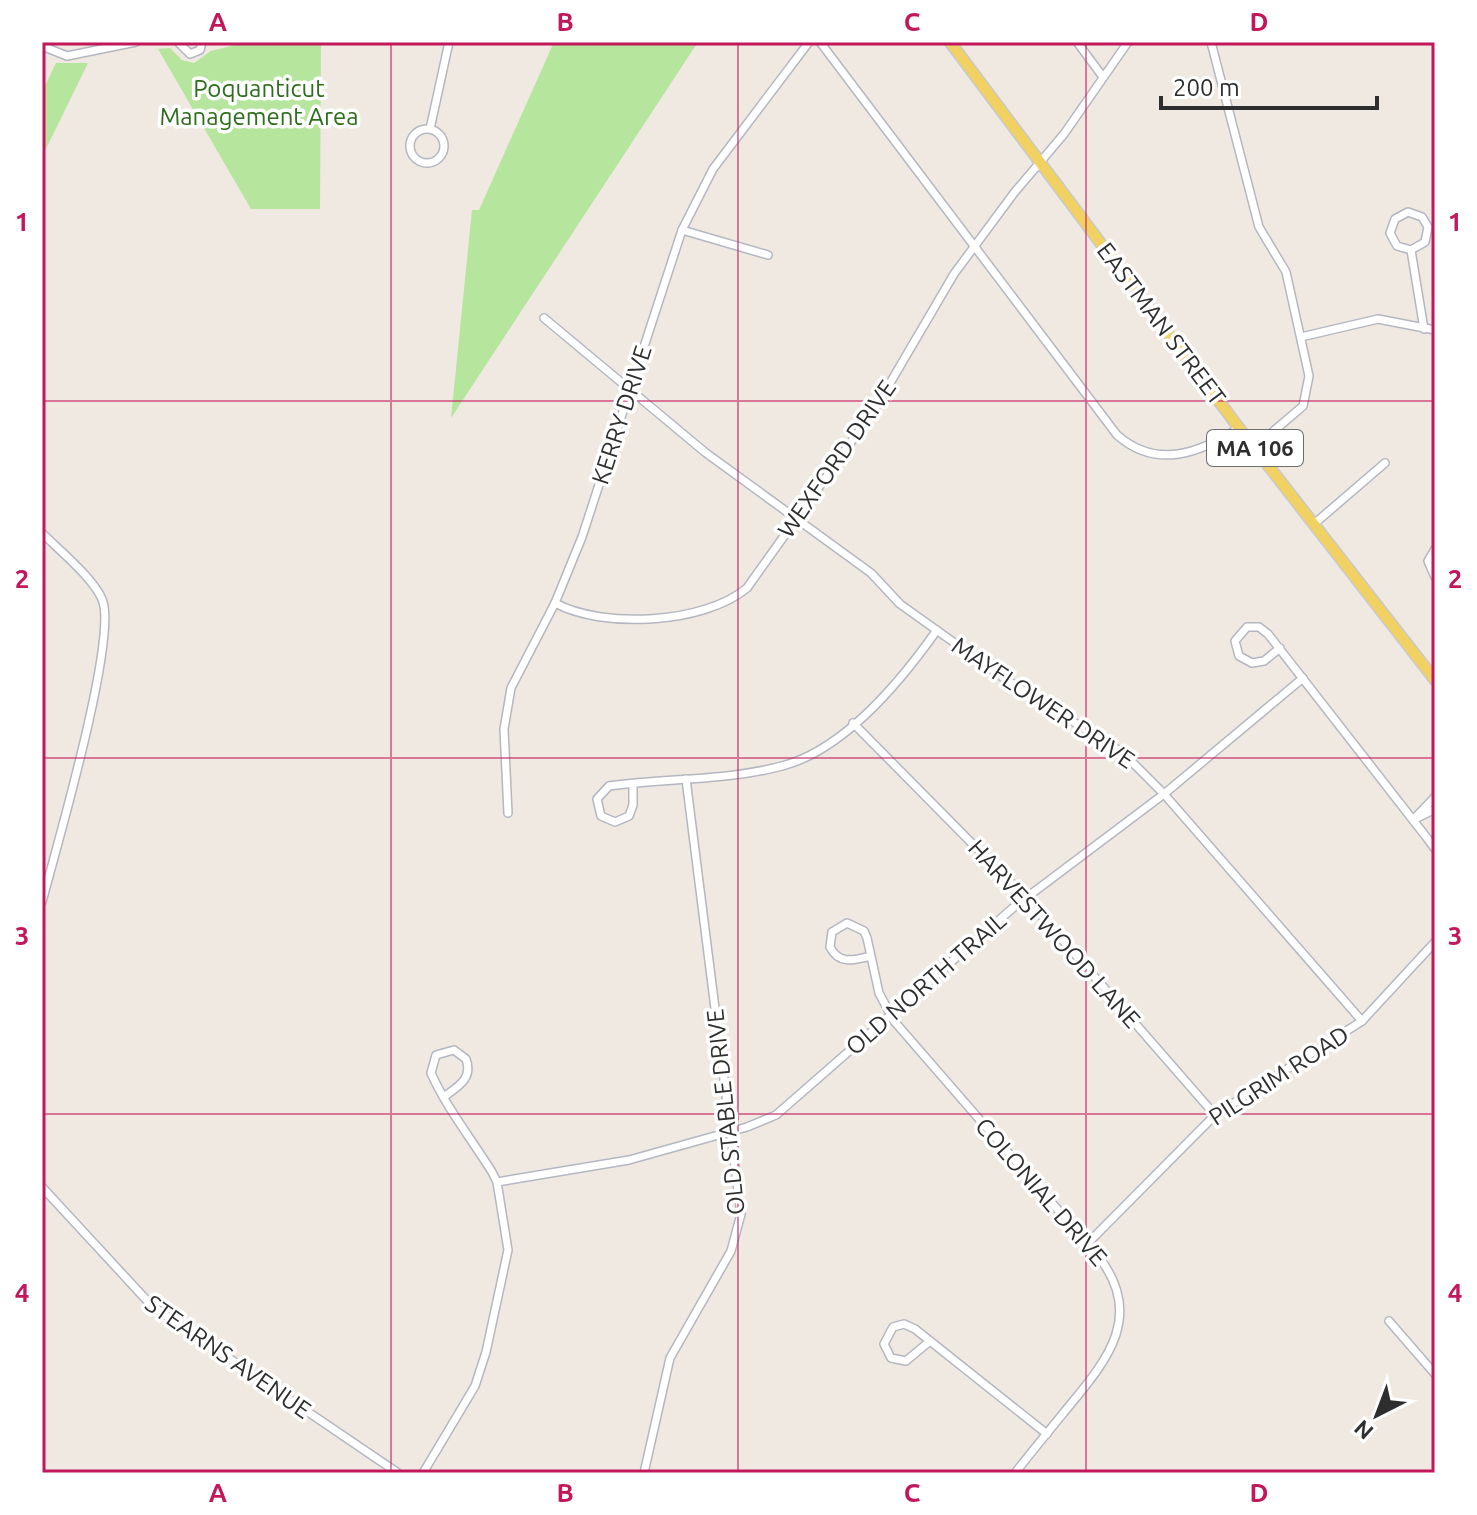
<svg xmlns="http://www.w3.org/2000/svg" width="1477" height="1515" font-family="Ubuntu,sans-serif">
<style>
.green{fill:#b6e59e}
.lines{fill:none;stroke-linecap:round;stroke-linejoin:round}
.street-casing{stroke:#b4b7c1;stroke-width:10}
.primary-casing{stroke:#c9c9c9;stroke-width:13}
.street{stroke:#fff;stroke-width:7}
.primary{stroke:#f2d163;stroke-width:10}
.grid{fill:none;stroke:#c2185b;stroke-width:2;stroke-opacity:0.55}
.labels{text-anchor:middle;stroke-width:7;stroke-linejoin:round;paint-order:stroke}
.shield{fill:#fff;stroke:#6d6d6d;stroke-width:2}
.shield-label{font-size:22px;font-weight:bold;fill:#2e2e2e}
.park-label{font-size:24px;fill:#2c6e1b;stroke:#fff}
.street-label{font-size:24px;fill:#2e2e2e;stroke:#fff}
.neatline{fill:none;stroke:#c2185b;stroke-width:3}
.grid-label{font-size:26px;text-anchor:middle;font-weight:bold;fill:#c2185b}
</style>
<rect width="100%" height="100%" fill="#efe9e1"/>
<g class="green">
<path d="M247,42H321L320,209H251L158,49L170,48L182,60L194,63L211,51Z"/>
<path d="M554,42H698L451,418L472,210H479Z"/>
<path d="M56,63H88L42,157V92Z"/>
</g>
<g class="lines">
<defs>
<g id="street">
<path d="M178,42L190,54L200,50L202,42"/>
<path d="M820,42L1117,435C1157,470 1200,453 1239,428"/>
<path d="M1077,42L1103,77"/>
<path d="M1211,42L1259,227L1286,272L1309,376L1303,406L1255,447"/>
<path d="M42,46L67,56L136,42"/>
<path d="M430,129L449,42"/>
<circle cx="427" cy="146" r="17"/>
<path d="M682,230L768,255"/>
<path d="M1411,250L1425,242L1428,227L1422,217L1408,212L1395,219L1390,233L1397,246L1411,250L1424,329"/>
<path d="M544,318L706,453L871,573L900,604L1005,679L1123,753L1164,794L1362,1021"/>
<path d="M1301,337L1378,319L1435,330"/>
<path d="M1314,524L1385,463"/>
<path d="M42,533C58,549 97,581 103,602C116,644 56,849 42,902"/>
<path d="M1435,549L1428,561L1435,577"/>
<path d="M555,603C603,629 704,624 747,588L876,407L954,274L1014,193L1064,134L1128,42"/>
<path d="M1280,648L1264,661L1252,663L1239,656L1235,641L1247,627H1259L1268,634L1427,838L1435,849"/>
<path d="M853,723L1025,897L1215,1115"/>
<path d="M633,784V805L629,816L615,822L601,816L597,799L609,786C666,778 726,781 782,766C844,750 901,681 937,630"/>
<path d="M508,813L504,729L511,688L555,603L582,537L682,230L713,169L809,42"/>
<path d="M1415,819L1435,809"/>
<path d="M1413,820L1435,797"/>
<path d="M871,956C854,960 839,965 830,947L832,932L847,923L864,931L867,938L879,993L894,1021L1098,1256C1144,1314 1109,1358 1070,1405C1052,1427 1033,1450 1015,1473"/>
<path d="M497,1182L629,1160L747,1127L776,1115L1014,907L1164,794L1303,678"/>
<path d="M42,1187L152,1306L398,1473"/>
<path d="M1088,1243L1215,1115L1362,1021L1435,942"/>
<path d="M1389,1321L1435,1374"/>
<path d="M930,1341L906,1361L891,1358L884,1344L893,1327L904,1324L915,1329L1047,1434"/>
<path d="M423,1473L475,1386L486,1352L508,1250L497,1182L492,1172C472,1140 446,1107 431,1073L436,1055L454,1050L466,1059C473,1078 459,1086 445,1096"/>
<path d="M644,1473L670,1358L731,1251L741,1214L686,779"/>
</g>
<path id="primary" d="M950,42L1239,428L1435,680"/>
</defs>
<use href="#street" class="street-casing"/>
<use href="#primary" class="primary-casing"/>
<use href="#street" class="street"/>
<use href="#primary" class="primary"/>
</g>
<path class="grid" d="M391,42V1473M738,42V1473M1086,42V1473M42,401H1435M42,758H1435M42,1114H1435"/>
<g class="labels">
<rect class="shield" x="1207" y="430" width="96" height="36" rx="6"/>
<g class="shield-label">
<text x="1255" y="456">MA 106</text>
</g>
<g class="park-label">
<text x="259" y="97">Poquanticut<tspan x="259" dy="28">Management Area</tspan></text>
</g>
<g class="street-label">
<text transform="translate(1161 324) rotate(53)" y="8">EASTMAN STREET</text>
<text transform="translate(622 415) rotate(-72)" y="8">KERRY DRIVE</text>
<text transform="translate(837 459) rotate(-55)" y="8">WEXFORD DRIVE</text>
<text transform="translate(1043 703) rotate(34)" y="8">MAYFLOWER DRIVE</text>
<text transform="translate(1054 934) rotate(48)" y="8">HARVESTWOOD LANE</text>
<text transform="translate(926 984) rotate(-41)" y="8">OLD NORTH TRAIL</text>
<text transform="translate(1279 1076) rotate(-33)" y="8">PILGRIM ROAD</text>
<text transform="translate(726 1112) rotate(-96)" y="8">OLD STABLE DRIVE</text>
<text transform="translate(1041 1192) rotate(49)" y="8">COLONIAL DRIVE</text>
<text transform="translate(228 1357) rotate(35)" y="8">STEARNS AVENUE</text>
</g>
</g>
<rect width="1477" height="1515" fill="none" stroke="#ffffff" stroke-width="88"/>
<g transform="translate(1377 1415) rotate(222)" stroke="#ffffff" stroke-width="6" paint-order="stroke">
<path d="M0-6L14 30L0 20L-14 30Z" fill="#2e2e2e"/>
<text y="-12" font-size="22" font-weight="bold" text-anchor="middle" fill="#2e2e2e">N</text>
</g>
<path d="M1161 96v12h216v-12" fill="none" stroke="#2e2e2e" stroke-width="4"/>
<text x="1173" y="96" font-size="24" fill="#2e2e2e" stroke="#ffffff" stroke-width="6" paint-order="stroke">200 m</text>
<rect x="44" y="44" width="1389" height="1427" class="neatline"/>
<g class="grid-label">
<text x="218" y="31">A</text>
<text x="565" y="31">B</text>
<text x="912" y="31">C</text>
<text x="1259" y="31">D</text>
<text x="22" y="231">1</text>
<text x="1455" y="231">1</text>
<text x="22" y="588">2</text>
<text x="1455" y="588">2</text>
<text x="22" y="945">3</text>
<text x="1455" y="945">3</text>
<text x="22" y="1302">4</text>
<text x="1455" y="1302">4</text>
<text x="218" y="1502">A</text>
<text x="565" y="1502">B</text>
<text x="912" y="1502">C</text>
<text x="1259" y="1502">D</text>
</g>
</svg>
